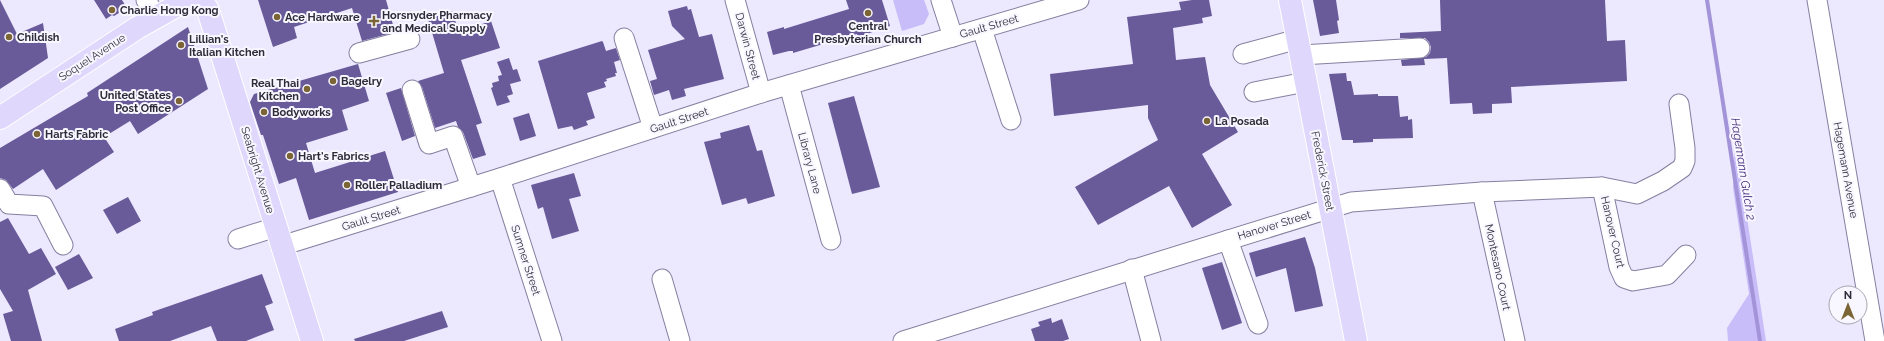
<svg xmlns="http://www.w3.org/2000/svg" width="1884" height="341" font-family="Raleway,sans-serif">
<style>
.green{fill:#c8bcf9}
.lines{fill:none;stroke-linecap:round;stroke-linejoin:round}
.stream{stroke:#a393d8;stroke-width:4}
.building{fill:#695a99}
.minor-casing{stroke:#867fa0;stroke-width:21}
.major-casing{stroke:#fff;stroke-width:24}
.minor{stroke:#fff;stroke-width:19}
.major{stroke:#dfd8fc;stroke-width:22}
.poi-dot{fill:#7c6535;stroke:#f8f7ff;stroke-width:1.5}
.labels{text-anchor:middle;stroke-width:4;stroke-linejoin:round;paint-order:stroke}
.poi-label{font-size:11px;font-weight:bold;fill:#2f2c3a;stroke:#f8f7ff;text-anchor:start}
.street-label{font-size:11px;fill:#2f2c3a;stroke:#f8f7ff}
.water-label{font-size:12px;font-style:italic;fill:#442a7b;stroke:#f8f7ff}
</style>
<rect width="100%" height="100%" fill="#ece8fe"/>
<g class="green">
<path d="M893,0H924L929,14L924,24L902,31Z"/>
<path d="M1735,140L1766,341H1728L1727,328L1749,294L1733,188Z"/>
</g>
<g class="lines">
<path class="stream" d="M1707,0L1760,341"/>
</g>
<g class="building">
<path d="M0,0L17,34L43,23L48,58L0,89Z"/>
<path d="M94,0H122L127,8L114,16L112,15L106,19Z"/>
<path d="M258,0H386L395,32L362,41L352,8L294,27L297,38L273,47Z"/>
<path d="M846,0H882L890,26L858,37L857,34L793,53V51H789L773,55L767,32L784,27V29L849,9Z"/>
<path d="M1192,0H1209L1212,16L1202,18L1203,23L1173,28L1176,60L1205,57L1210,85L1238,132L1202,154L1232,205L1192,228L1169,186L1098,225L1075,187L1158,140L1148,118V105L1054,116L1050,74L1133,64L1127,17L1181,10L1179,2Z"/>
<path d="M1313,0H1336L1339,20L1337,21L1339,33L1320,36Z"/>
<path d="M1440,0H1605L1607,41L1625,40L1627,81L1511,87L1512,103L1492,104V113L1473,114L1472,103L1450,104L1447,58L1424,59L1425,65L1402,66L1401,60L1426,57L1430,53L1431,47L1429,42L1425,38H1400V33L1441,31Z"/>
<path d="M687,6L688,10L691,9L699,37L712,34L724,79L684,89L686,96L672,100L669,90L654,95L650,81L657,79L648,50L685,39L672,26L668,11Z"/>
<path d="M452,11L459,32L491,21L500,48L461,60L482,123L476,125L486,155L473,159L463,132L458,127L456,121L435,128L422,87L418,81L444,73L428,19Z"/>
<path d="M188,27L208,89L138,134L130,121L104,137L114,152L56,190L43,169L13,189L6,180L0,178V148L88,96L87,93Z"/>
<path d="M602,41L603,42L606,51L616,48L620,60L614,62L617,73H615L616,76L606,79L607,81L604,82L606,87L587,93L595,118L586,121L588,125L574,130L572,126L558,129L538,61Z"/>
<path d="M509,58L513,70L517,69L521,81L510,84L513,94L507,96L510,102L497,106L491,88L493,87L492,83L499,81L498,76L502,75L497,62Z"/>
<path d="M358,64L369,101L342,110L348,130L306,143L315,173L385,151L398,192L309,220L296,178L279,184L263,135H261L250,102L254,94Z"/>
<path d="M1346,73L1347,81H1351L1354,95L1378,94V96H1398L1400,117L1408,116V120L1412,119L1413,138L1373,139V142L1353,143V140H1342L1329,74Z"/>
<path d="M401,88L415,136L402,141L386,93Z"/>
<path d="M854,96L880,187L852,194L828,103Z"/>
<path d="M529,113L536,136L520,141L513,118Z"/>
<path d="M749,125L757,151L762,150L775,196L748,204L746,198L722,205L704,142L721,138L720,133Z"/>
<path d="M574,173L581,196L569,199L579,231L552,239L543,207L538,209L531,185Z"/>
<path d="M128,197L141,221L117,234L103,210Z"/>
<path d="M8,218L29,254L41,248L56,274L28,290L42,341H11L3,314L13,311L0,289V222Z"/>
<path d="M1305,237L1315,268L1323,306L1295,312L1286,268L1256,277L1249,253Z"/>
<path d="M79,254L93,278L68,290L55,267Z"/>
<path d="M1222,262L1242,323L1222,330L1202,268Z"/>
<path d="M262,274L273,303L265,306L274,330L246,341H217L211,326L170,341H119L115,329L153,315L152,312Z"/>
<path d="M442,311L448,327L404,341H355L354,339Z"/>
<path d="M1051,318L1052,323L1062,319L1069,339L1063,341H1035L1031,329L1040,326L1038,322Z"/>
</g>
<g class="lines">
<defs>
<g id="minor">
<path d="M146,0L156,16"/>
<path d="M735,0L761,93"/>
<path d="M941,0L953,37"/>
<path d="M1817,0L1875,341"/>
<path d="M982,29L1011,120"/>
<path d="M624,38L653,128"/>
<path d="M359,53L410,39"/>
<path d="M1243,54L1298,39"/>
<path d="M1301,55L1420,48"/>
<path d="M789,85L831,240"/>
<path d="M412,90L429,144L453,136L471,187"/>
<path d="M1254,92L1306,82"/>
<path d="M500,178L552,341"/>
<path d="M1602,187L1619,267L1624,278L1633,281L1667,275L1686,255"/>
<path d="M0,189L9,204L43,206L63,245"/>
<path d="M1482,192L1515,341"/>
<path d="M238,239L276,227"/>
<path d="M1228,240L1258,324"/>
<path d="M281,246L500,178L761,93L1079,0"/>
<path d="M1132,269L1151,341"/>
<path d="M662,279L680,341"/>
<path d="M903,341L1351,202L1482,192L1602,187L1637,194L1663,181L1682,168L1685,161V148L1679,104"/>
</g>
<g id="major">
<path d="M201,0L208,10L312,341"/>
<path d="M1290,0L1356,341"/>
<path d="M0,118L137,28L187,0"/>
</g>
</defs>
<use href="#minor" class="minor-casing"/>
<use href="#major" class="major-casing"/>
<use href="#minor" class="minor"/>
<use href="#major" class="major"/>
</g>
<g class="poi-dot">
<circle cx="112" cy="10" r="4"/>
<circle cx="868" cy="13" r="4"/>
<circle cx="277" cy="17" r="4"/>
<path d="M372 15h4v4h4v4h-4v4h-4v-4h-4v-4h4z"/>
<circle cx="9" cy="37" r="4"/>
<circle cx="181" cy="45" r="4"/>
<circle cx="333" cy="81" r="4"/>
<circle cx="307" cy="89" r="4"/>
<circle cx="179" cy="101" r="4"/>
<circle cx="264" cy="112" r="4"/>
<circle cx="1207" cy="121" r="4"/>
<circle cx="37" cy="134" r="4"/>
<circle cx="290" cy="156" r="4"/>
<circle cx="347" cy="185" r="4"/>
</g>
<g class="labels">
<g class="poi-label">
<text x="120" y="14">Charlie Hong Kong</text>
<text x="382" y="19">Horsnyder Pharmacy<tspan x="382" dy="13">and Medical Supply</tspan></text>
<text x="285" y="21">Ace Hardware</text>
<text x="868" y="30" text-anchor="middle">Central<tspan x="868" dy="13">Presbyterian Church</tspan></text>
<text x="17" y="41">Childish</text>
<text x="189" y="43">Lillian's<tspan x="189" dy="13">Italian Kitchen</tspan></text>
<text x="341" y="85">Bagelry</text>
<text x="299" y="87" text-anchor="end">Real Thai<tspan x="299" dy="13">Kitchen</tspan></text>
<text x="171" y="99" text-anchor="end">United States<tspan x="171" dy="13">Post Office</tspan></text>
<text x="272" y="116">Bodyworks</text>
<text x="1215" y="125">La Posada</text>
<text x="45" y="138">Harts Fabric</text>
<text x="298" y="160">Hart's Fabrics</text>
<text x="355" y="189">Roller Palladium</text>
</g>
<g class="street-label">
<text transform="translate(989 26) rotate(-16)" y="4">Gault Street</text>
<text transform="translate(748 46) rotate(75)" y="4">Darwin Street</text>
<text transform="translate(92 57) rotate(-33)" y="4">Soquel Avenue</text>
<text transform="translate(679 120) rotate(-18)" y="4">Gault Street</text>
<text transform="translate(810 163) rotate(75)" y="4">Library Lane</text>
<text transform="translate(258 170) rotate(73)" y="4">Seabright Avenue</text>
<text transform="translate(1846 170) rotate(80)" y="4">Hagemann Avenue</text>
<text transform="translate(1323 171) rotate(79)" y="4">Frederick Street</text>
<text transform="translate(371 218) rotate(-17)" y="4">Gault Street</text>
<text transform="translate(1274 225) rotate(-17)" y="4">Hanover Street</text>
<text transform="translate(1613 232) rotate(77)" y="4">Hanover Court</text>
<text transform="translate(526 260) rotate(72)" y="4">Sumner Street</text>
<text transform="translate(1498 267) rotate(78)" y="4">Montesano Court</text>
</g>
<g class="water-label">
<text transform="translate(1743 169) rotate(81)" y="4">Hagemann Gulch 2</text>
</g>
</g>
<g transform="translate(1848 305)"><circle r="19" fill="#f8f7ff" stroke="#a8a6b0"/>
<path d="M0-3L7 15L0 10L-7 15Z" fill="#7c6535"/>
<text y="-6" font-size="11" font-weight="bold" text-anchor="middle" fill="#2f2c3a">N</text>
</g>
</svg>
